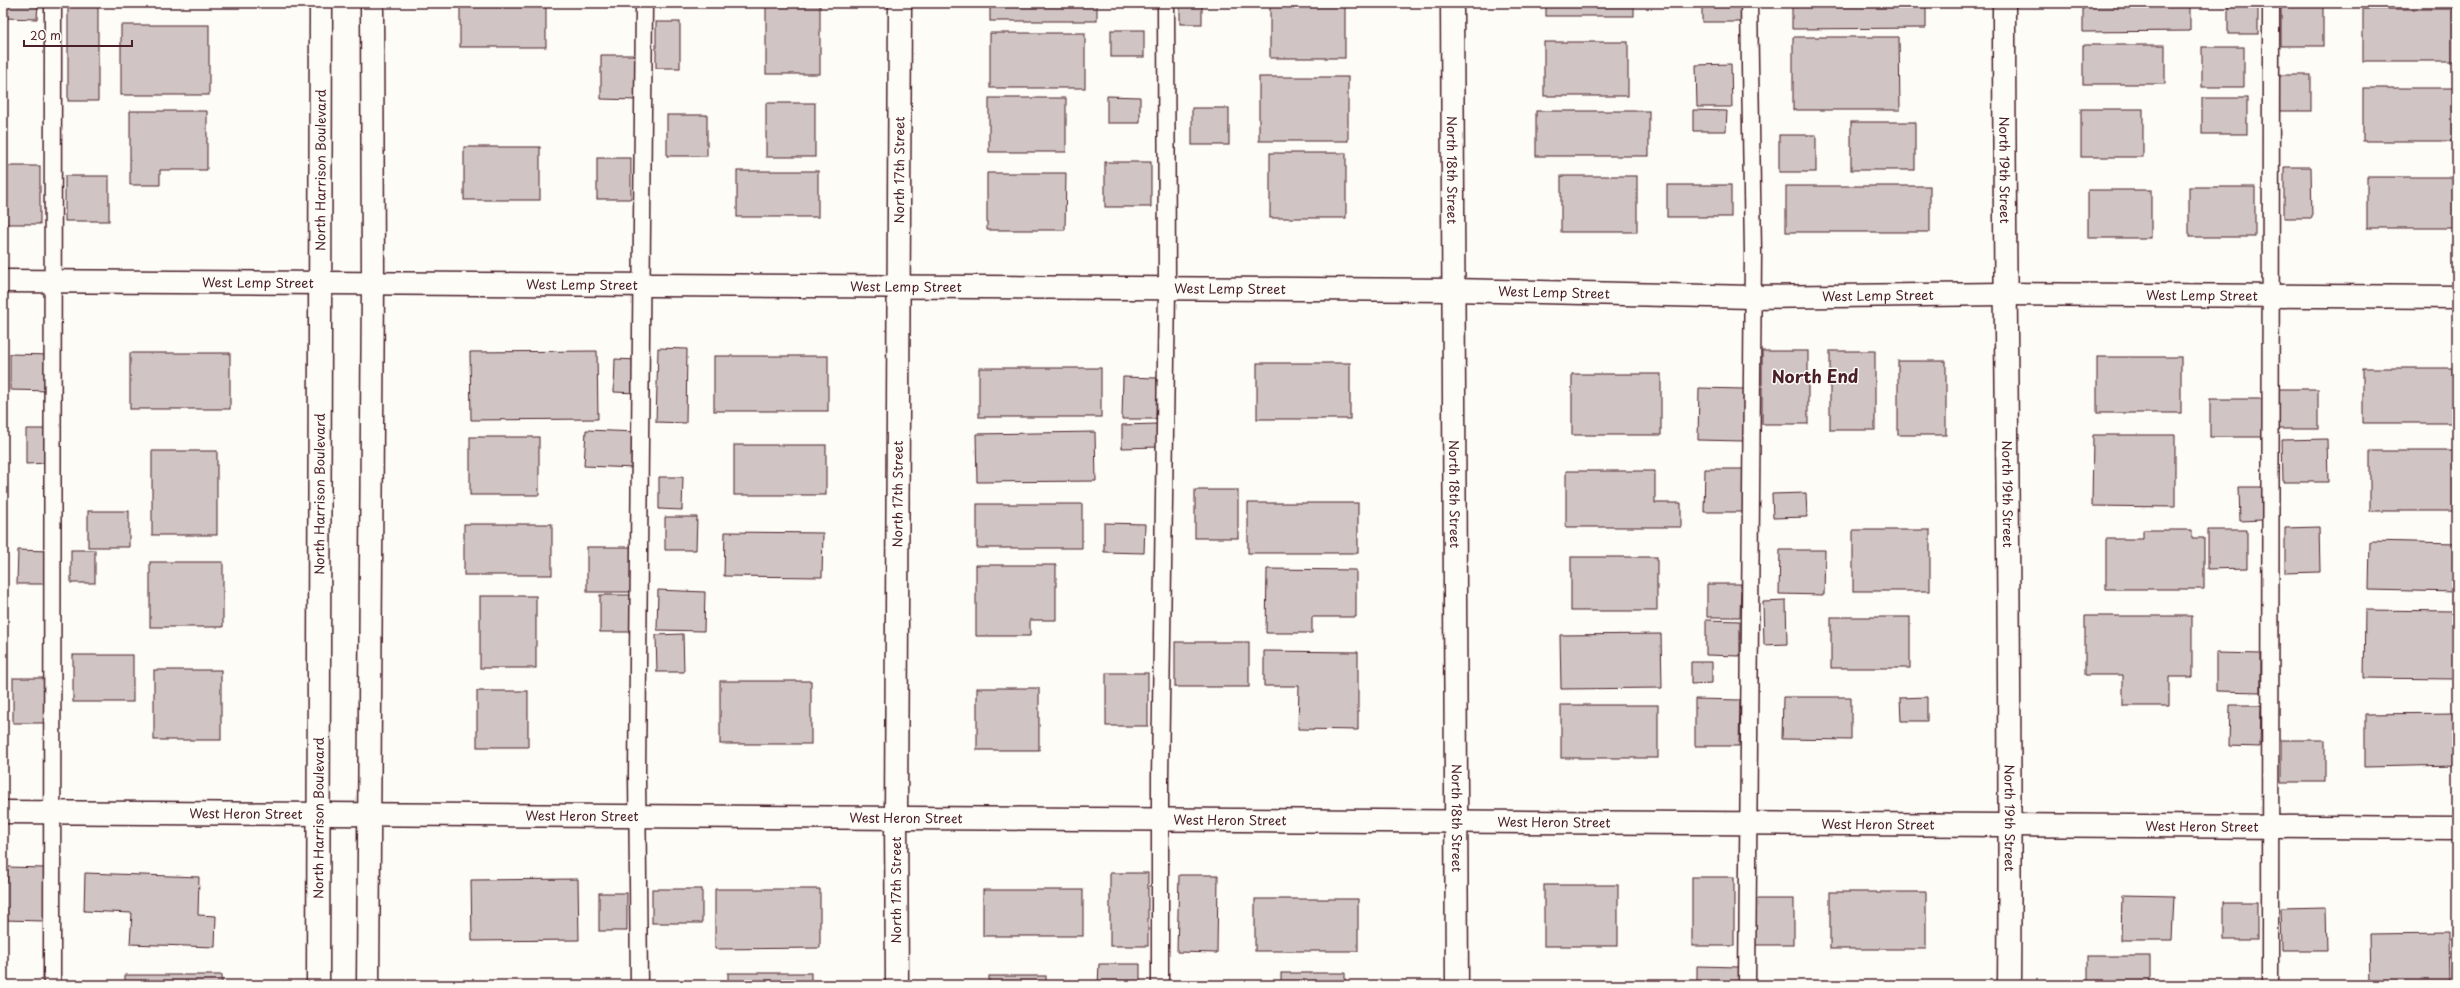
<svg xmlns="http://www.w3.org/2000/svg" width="2460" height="988" font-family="'Playpen Sans',sans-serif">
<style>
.building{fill:#d0c5c4;stroke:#4a1f2b}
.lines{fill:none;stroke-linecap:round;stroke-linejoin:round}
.lane-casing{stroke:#4a1f2b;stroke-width:19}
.street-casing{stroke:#4a1f2b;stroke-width:25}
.secondary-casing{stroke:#4a1f2b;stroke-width:25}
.lane{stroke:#fdfcf7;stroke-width:16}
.street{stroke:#fdfcf7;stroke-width:22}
.secondary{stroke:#fdfcf7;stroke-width:22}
.labels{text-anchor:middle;stroke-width:3;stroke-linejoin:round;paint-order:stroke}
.street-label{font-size:13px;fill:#4a1f2b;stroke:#fdfcf7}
.district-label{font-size:17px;font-weight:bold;fill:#4a1f2b;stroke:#fdfcf7}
</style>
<rect width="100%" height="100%" fill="#fdfcf7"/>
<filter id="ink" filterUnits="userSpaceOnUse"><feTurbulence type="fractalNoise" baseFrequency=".025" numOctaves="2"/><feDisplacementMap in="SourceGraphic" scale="8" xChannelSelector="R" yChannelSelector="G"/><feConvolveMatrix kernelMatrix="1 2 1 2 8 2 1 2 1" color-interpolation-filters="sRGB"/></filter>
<g filter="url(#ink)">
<g class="building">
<path d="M5,3H38L37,19L5,18Z"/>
<rect x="68" y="3" width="30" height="98"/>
<rect x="460" y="3" width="86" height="44"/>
<rect x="766" y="3" width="54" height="71"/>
<rect x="990" y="3" width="107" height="18"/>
<rect x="1180" y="3" width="22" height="21"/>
<rect x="1270" y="3" width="75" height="55"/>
<rect x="1546" y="3" width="88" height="13"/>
<rect x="1702" y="3" width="40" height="19"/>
<path d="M1792,3H1926V28L1792,29Z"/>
<path d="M2083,3H2190V31L2083,32Z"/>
<rect x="2228" y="3" width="30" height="31"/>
<rect x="2281" y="3" width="42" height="43"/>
<rect x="2363" y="9" width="94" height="52"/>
<rect x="656" y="22" width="24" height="46"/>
<rect x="121" y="25" width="88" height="70"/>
<rect x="1111" y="30" width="33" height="27"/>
<rect x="990" y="33" width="95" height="55"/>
<path d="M1793,37H1899L1900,110H1793Z"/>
<rect x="1544" y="42" width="84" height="54"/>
<rect x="2083" y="45" width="82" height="39"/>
<rect x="2202" y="47" width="42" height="40"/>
<path d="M601,55H637V100L601,99Z"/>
<path d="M1731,64L1732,107H1697L1696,65Z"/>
<rect x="2279" y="75" width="32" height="36"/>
<rect x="1259" y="77" width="89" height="64"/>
<rect x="2363" y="88" width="94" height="53"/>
<path d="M1107,96L1140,97V123H1107Z"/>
<rect x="989" y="98" width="77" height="54"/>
<rect x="2202" y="98" width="45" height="36"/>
<rect x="766" y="103" width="49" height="54"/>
<rect x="1192" y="108" width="37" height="37"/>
<rect x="2081" y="109" width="62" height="48"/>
<path d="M1693,110L1727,111L1726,131H1693Z"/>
<path d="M130,111H207V170H160V185H130Z"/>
<rect x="1536" y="111" width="113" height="45"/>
<rect x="667" y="115" width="40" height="41"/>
<rect x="1851" y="122" width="64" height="48"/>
<rect x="1779" y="135" width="37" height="37"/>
<rect x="464" y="147" width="76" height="53"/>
<rect x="1270" y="153" width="76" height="65"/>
<rect x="597" y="158" width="34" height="41"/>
<rect x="1105" y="162" width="46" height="45"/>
<rect x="3" y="166" width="37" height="58"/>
<path d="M2284,167H2311L2312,218H2284Z"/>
<rect x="737" y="171" width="81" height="46"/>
<path d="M987,173H1066L1065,230H987Z"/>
<rect x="65" y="176" width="44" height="45"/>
<rect x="1561" y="176" width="76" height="56"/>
<rect x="2367" y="177" width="90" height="51"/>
<rect x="1667" y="185" width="64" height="32"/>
<rect x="1786" y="186" width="144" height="46"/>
<rect x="2189" y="187" width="66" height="50"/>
<rect x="2088" y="190" width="63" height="48"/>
<path d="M658,348L687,349L686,423L656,422Z"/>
<path d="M597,351L598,419L471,420L470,352Z"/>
<rect x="1762" y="351" width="46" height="73"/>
<rect x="1830" y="351" width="45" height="79"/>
<rect x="130" y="353" width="100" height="56"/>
<path d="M10,354L51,355L50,391L10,390Z"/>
<rect x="714" y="356" width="114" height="55"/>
<rect x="2097" y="357" width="84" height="56"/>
<path d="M615,359L638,360L637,393L614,392Z"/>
<rect x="1898" y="361" width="48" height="74"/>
<rect x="1257" y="363" width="93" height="56"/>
<rect x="979" y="368" width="122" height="49"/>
<rect x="2363" y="368" width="94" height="55"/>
<rect x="1572" y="374" width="89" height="61"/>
<path d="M1123,377L1157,378L1156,419H1122Z"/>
<path d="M1699,388L1744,389L1743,441L1698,440Z"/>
<rect x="2279" y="389" width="39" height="40"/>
<rect x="2210" y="399" width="53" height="38"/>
<path d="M1158,424V447L1122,448V425Z"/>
<path d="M26,429H49L50,463L26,464Z"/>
<path d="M586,430L637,432L636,468L584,466Z"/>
<path d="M1095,432L1096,481L977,482L976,434Z"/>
<path d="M2093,435H2175V507L2092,506Z"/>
<rect x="470" y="437" width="69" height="58"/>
<path d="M2327,439L2328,482H2283L2282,440Z"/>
<rect x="734" y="445" width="92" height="50"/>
<rect x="152" y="451" width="65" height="84"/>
<rect x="2370" y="451" width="87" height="60"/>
<path d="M1705,469H1744V512H1704Z"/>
<path d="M1566,471H1655V503H1681V527H1566Z"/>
<path d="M659,477H683L682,510L659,509Z"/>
<path d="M2239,487H2262V520L2240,521Z"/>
<rect x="1195" y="490" width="43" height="48"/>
<path d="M1806,493L1807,517L1773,518L1772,494Z"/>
<rect x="1248" y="503" width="110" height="50"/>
<rect x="977" y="504" width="105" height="44"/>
<rect x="88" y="511" width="41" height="36"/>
<path d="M665,517H697L696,550H665Z"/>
<path d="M1104,523L1145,524L1144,553L1104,552Z"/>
<rect x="464" y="524" width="88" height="51"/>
<path d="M2319,527L2320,572L2285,573V528Z"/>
<rect x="1853" y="530" width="77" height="61"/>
<path d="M2143,530H2192V538H2204V589H2106V539H2143Z"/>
<path d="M2208,530H2247V568L2208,569Z"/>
<path d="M725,532L823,533L822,577L724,576Z"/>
<path d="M2370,541L2457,543V592L2369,590Z"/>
<rect x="587" y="547" width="50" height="45"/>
<path d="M18,550L48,551L47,584H17Z"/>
<rect x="71" y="550" width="24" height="33"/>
<path d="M1780,550H1825L1824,595L1779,594Z"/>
<rect x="1571" y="557" width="86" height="54"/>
<rect x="150" y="562" width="73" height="65"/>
<path d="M976,565H1056V620H1030V636H976Z"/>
<path d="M1267,569L1356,570V617H1312V633H1266Z"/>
<path d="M1707,584H1741L1740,617H1707Z"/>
<path d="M658,590L705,592L704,631L657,630Z"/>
<rect x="600" y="595" width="36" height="37"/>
<rect x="480" y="596" width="56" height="72"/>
<path d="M1786,601L1787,644L1764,645L1763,602Z"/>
<path d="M2365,610L2455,611L2454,679L2364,678Z"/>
<path d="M2085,616H2192V677H2169V706H2123V675H2085Z"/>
<rect x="1831" y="617" width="79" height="51"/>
<path d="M1706,620L1740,621V656L1706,655Z"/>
<path d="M683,634L684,672H657L656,635Z"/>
<path d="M1661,634L1662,688L1561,689L1560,635Z"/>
<rect x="1175" y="642" width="74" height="45"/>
<path d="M1264,651L1358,652V730L1298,729L1299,686H1264Z"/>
<path d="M2216,653L2261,654V692L2216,691Z"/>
<rect x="73" y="655" width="60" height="47"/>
<path d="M1691,662H1712V683L1691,684Z"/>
<rect x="154" y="670" width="67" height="70"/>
<rect x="1106" y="673" width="42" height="53"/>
<rect x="13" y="678" width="36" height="45"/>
<rect x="720" y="681" width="91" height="63"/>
<rect x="977" y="688" width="62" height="62"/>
<rect x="477" y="691" width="51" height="56"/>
<path d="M1783,697H1851V740L1782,739Z"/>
<path d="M1927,697V721H1901L1900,698Z"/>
<path d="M1695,699L1740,700L1739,746H1695Z"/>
<rect x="1561" y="705" width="97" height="53"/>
<path d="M2230,705H2261L2260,747L2229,746Z"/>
<path d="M2457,713V765L2365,767V714Z"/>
<rect x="2281" y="740" width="44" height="42"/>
<path d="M7,867L44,868V921L3,920V882H7Z"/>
<path d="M85,873L199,877L198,915L216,916L215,947L130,944L132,913L84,911Z"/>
<rect x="1110" y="873" width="38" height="73"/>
<path d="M1179,875H1218L1217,953L1177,952Z"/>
<rect x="1692" y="877" width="42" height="69"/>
<path d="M578,879L579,940L472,941L471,880Z"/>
<rect x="1544" y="885" width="74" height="61"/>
<rect x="652" y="889" width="50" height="34"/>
<path d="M715,889H820V948L715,949Z"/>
<rect x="983" y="890" width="100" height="46"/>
<rect x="1830" y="892" width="96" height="57"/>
<rect x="599" y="893" width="28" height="38"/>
<path d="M2122,895L2174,896L2172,940H2121Z"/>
<rect x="1255" y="899" width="103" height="52"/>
<rect x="1754" y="899" width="40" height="46"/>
<rect x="2224" y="902" width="33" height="38"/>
<path d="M2326,907L2327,951H2282L2281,908Z"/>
<path d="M2449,933L2450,985H2370L2369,934Z"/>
<rect x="2088" y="956" width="62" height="29"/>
<path d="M1099,964H1140V985H1098Z"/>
<path d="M1697,966L1739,967L1738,985H1697Z"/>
<rect x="728" y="973" width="83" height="12"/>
<rect x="1281" y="973" width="64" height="12"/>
<rect x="125" y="975" width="97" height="10"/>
<rect x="989" y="976" width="57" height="9"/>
<rect x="2236" y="982" width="20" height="3"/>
<rect x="1544" y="984" width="57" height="1"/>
</g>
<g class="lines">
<defs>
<g id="lane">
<path d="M52,985L53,3"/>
<path d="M639,985L637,774L644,3"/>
<path d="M1160,985V778L1167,289L1166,3"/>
<path d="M1747,985L1753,253L1749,3"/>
<path d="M2270,985L2271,3"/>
</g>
<g id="street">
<path id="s1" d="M1452,3C1451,330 1458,658 1457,985"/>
<path id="s2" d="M2004,3C2004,330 2012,658 2009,985"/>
<path id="s3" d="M3,281L1452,290L1751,297L2004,294L2457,297"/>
<path id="s4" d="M3,812L2457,828"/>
<path id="s5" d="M897,985L896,818L900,3"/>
</g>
<g id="secondary">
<path id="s6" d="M318,985L321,3"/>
<path d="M368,985L373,283L372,3"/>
</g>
</defs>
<use href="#lane" class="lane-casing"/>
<use href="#street" class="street-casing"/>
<use href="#secondary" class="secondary-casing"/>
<use href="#lane" class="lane"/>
<use href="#street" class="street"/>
<use href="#secondary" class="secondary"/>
</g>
</g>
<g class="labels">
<g class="street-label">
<text dy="5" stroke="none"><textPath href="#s6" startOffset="815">North Harrison Boulevard</textPath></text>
<text dy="5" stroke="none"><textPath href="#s5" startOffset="815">North 17th Street</textPath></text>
<text dy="5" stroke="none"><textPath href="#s1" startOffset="167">North 18th Street</textPath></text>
<text dy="5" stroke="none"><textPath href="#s2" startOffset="167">North 19th Street</textPath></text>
<text dy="5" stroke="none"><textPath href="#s3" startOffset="255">West Lemp Street</textPath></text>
<text dy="5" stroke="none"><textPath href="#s3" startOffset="579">West Lemp Street</textPath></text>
<text dy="5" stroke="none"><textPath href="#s3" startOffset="903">West Lemp Street</textPath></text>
<text dy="5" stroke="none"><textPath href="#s3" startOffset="1227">West Lemp Street</textPath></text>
<text dy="5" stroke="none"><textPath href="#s3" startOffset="1551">West Lemp Street</textPath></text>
<text dy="5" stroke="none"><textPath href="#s3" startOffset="1875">West Lemp Street</textPath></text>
<text dy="5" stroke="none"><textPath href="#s3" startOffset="2199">West Lemp Street</textPath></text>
<text dy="5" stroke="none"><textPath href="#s6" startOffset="491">North Harrison Boulevard</textPath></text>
<text dy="5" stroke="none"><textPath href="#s5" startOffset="491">North 17th Street</textPath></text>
<text dy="5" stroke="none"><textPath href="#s1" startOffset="491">North 18th Street</textPath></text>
<text dy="5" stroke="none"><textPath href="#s2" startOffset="491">North 19th Street</textPath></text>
<text dy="5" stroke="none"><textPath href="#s4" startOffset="243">West Heron Street</textPath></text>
<text dy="5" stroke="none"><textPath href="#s4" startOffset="579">West Heron Street</textPath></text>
<text dy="5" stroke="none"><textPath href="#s6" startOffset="167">North Harrison Boulevard</textPath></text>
<text dy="5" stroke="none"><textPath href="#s4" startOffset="903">West Heron Street</textPath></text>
<text dy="5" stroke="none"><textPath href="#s1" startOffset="815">North 18th Street</textPath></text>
<text dy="5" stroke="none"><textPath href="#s2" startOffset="815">North 19th Street</textPath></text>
<text dy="5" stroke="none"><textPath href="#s4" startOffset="1227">West Heron Street</textPath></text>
<text dy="5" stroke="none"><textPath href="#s4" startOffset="1551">West Heron Street</textPath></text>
<text dy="5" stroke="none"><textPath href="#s4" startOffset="1875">West Heron Street</textPath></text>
<text dy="5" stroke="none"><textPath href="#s4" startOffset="2199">West Heron Street</textPath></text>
<text transform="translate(896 890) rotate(-90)" y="5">North 17th Street</text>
</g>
<g class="district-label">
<text x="1815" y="383">North End</text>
</g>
</g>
<rect width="2460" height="988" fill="none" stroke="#fdfcf7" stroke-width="16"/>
<rect x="8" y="8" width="2444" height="972" fill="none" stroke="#4a1f2b" stroke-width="1.5" filter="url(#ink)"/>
<path d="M24 40v6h108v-6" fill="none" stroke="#4a1f2b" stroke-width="2"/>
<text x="30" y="40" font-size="12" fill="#4a1f2b" stroke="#fdfcf7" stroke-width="3" paint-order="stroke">20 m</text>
</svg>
